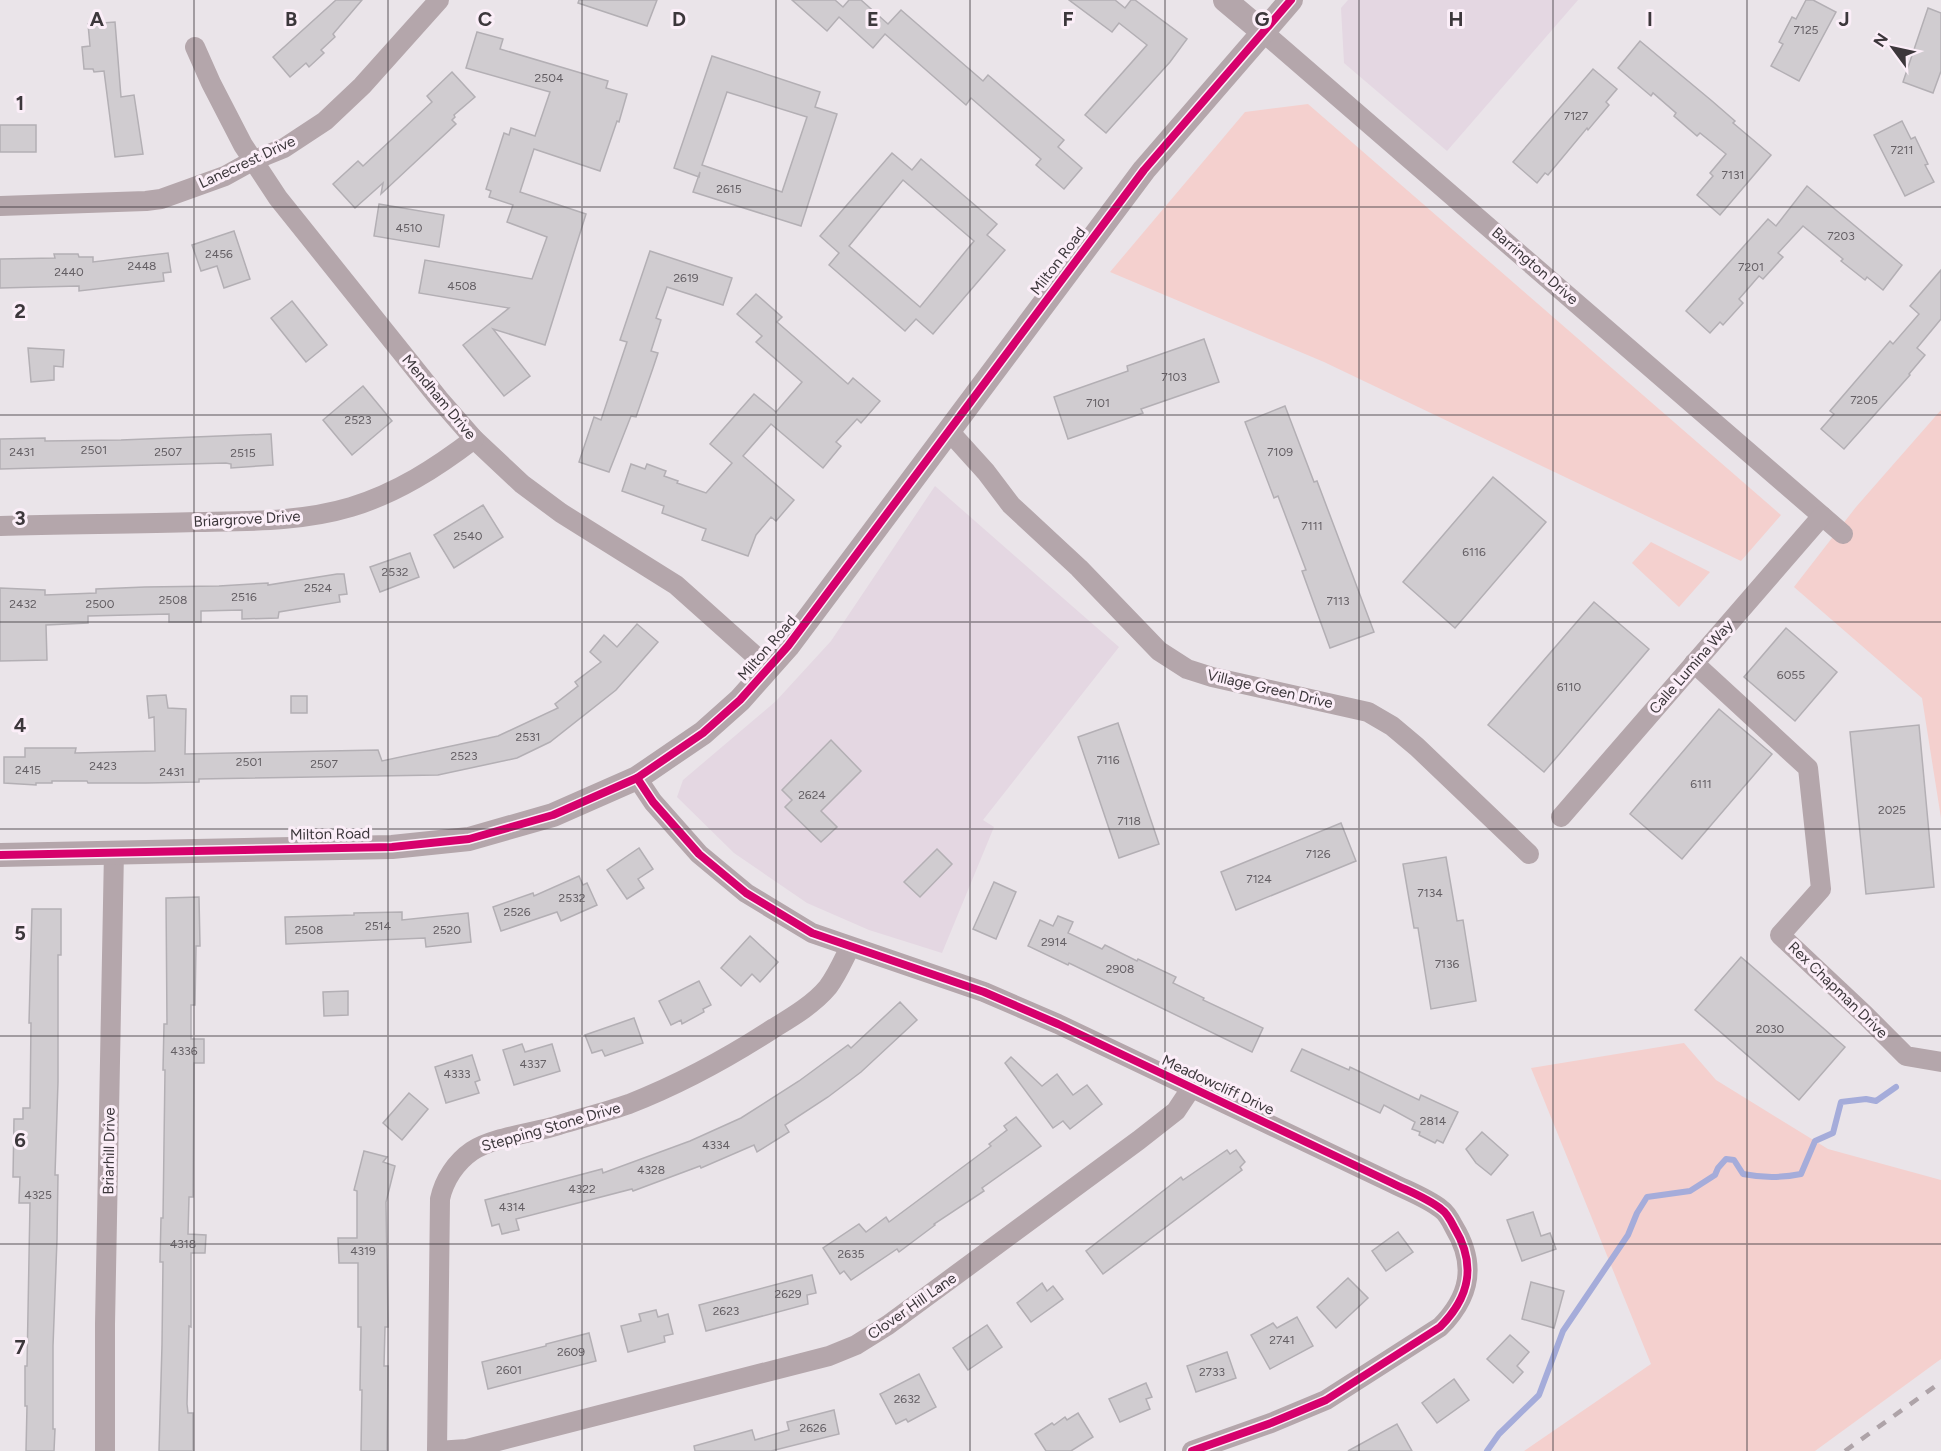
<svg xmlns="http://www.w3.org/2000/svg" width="1941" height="1451" font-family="Figtree,sans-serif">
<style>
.built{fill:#e4d7e2}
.green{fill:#f4d0ce}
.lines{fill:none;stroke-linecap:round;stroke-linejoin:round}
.stream{stroke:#a5acda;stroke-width:6}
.building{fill:#d0ccd0;stroke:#b3afb4;stroke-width:1.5;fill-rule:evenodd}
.minor{stroke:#b4a6ab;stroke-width:20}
.tertiary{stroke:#b4a6ab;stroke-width:24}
.rail{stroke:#aea3a8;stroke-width:4.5;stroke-dasharray:10 10;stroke-linecap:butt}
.cycleway-casing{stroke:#fbeef8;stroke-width:11}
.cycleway{stroke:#d6006c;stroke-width:8}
.grid{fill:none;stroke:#3c373b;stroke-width:1.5;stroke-opacity:0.55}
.labels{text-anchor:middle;stroke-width:6;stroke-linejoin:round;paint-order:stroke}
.number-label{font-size:12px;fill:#635e63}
.street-label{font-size:15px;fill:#3c373b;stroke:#fbeef8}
.grid-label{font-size:20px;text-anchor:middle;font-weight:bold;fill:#3c373b;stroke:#fbeef8;stroke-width:6;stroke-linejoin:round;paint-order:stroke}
</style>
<rect width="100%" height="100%" fill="#eae4e9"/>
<g class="built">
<path d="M1348,0H1578L1447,151L1344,63L1341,8Z"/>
<path d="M935,486L1119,647L983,820L994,827L942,953L869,930L807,903L734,853L677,797L683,780L776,701L831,641Z"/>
</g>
<g class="green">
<path d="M1308,104L1781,515L1741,561L1324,362L1110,272L1245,112Z"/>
<path d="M1941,410V818L1922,698L1794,587L1856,507Z"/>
<path d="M1651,542L1710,572L1679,607L1632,563Z"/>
<path d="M1684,1043L1716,1080L1828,1149L1941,1180V1359L1815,1451H1524L1651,1364L1531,1068Z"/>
</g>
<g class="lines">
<path class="stream" d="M1487,1451L1499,1434L1539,1395L1563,1331L1628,1235L1637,1213L1647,1197L1690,1191L1715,1175L1718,1168L1726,1159L1734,1160L1743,1174C1763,1178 1781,1178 1801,1174L1815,1141L1833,1133L1841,1102L1866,1099L1876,1101L1896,1087"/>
</g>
<g class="building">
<path d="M336,0H362L333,34L335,37L321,50L324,53L309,67L306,63L290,77L273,57Z"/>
<path d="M579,0H657L647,26L578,3Z"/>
<path d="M792,0H835L843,7L849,0H861L888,24L901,10L983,81L988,75L1064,140L1058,147L1082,168L1064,189L1036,165L1041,159L971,98L966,105L885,34L873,48L839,17L827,31Z"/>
<path d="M1069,0H1115L1125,8L1131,0H1135L1187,39L1170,62L1106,133L1085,115L1147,45L1119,23L1112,32Z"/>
<path d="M1806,0H1813L1836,12L1799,81L1771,66L1783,44L1779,42L1792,17L1796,19Z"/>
<path d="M1928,8L1941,13V71L1933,93L1903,82Z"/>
<path d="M115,22L121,97L134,95L143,154L115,157L104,71L94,72L93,69H84L82,47L90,46L88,24Z"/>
<path d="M477,32L503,39L500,49L608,81L606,88L627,94L619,122L617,121L600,171L534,149L520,192L586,214L545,345L493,329L530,376L504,396L463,345L509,308L419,293L425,260L532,279L547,237L507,222L513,205L489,197L491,191L486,189L504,133L509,135L511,128L535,136L550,92L466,68Z"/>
<path d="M1640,41L1712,101L1735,121L1733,123L1771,155L1720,215L1697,195L1713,176L1710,173L1726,154L1700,133L1697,136L1674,116L1676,113L1653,93L1651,96L1618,68Z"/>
<path d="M712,56L820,92L815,107L837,114L801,226L693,192L700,172L699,177L674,168ZM727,92L807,117L782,192L702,165Z"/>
<path d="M1593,69L1617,89L1606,102L1609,105L1588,130L1587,128L1548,175L1545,173L1537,183L1513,162Z"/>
<path d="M452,72L475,97L454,115L455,117L452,120L456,124L381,194L383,183L355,208L333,184L358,161L363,166L432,102L427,96Z"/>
<path d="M1902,121L1911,139L1915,137L1928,164L1925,165L1934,182L1905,196L1874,135Z"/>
<rect x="0" y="125" width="36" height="27"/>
<path d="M892,153L912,170L921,159L997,224L987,235L1005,250L933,334L916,319L905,331L829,265L839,253L820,236ZM903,180L974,241L920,307L849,246Z"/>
<path d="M1807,186L1902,265L1883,290L1867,277L1865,280L1841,261L1843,259L1803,226L1778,253L1783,257L1763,279L1759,276L1739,299L1743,303L1723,325L1720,322L1710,333L1686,311L1768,219L1776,226Z"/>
<path d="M379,204L444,215L439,247L374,236Z"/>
<path d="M234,231L250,279L224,288L217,266L201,271L192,245Z"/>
<path d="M650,251L732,278L723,305L667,287L656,318L661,320L651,351L658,353L653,368L636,417L631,416L609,472L579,462L594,417L601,420L627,342L620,340Z"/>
<path d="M168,253L171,272L163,273L164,281L79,291V286L0,288V259L55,258L54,254H78L79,257H93V262Z"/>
<path d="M1941,270V319L1917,348L1925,355L1909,374L1910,375L1844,449L1821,429L1834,414L1830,411L1890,341L1893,344L1919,314L1910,306Z"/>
<path d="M756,294L782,317L777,322L848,384L853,378L880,401L861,423L857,419L836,442L841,446L823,468L771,424L743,456L794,500L776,521L771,517L756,535L748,556L702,540L706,529L662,513L664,506L622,491L631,464L645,469L647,464L666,471L664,476L678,481L677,483L706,493L732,463L710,444L754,394L776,412L802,382L756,342L762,336L737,314Z"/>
<path d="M292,301L327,345L306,362L271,318Z"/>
<path d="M1204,339L1219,382L1141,409L1143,413L1068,439L1054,397L1128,371L1127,366Z"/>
<path d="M28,348L64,350L63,367L54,366V380L31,382Z"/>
<path d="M363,386L392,421L352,455L323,420Z"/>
<path d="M1285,406L1314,482L1317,481L1374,632L1330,648L1302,571L1306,570L1278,496L1274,498L1245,422Z"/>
<path d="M271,434L273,465L231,468V464L226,463L0,469V439L45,438V441L121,440Z"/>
<path d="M1493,477L1546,522L1455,628L1403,582Z"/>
<path d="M483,505L503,537L454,568L434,535Z"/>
<path d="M410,553L419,577L380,592L370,567Z"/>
<path d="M337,574H344L347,594L339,595L340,602L279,612L278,618L242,619V610L201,611V622H169V614L88,616V623L46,625L47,660L0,661V588L45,590V595L96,593V589L145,587L219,586L268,583V585Z"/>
<path d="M1594,602L1649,649L1544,772L1488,725Z"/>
<path d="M637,624L658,642L616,690L550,742L517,758L438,775L199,779V782L146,783H88L87,781H52V783H36V785L4,783V757H25V748H76L75,753L155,751L154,717L149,718L147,696L166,695L168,708L186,709L185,754L378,750L382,761L498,736L558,708L555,704L578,686L575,682L601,662L590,652L604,635L617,647Z"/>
<path d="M1786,628L1837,672L1795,721L1744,677Z"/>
<rect x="291" y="696" width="16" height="17"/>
<path d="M1719,709L1772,754L1682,859L1630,814Z"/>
<path d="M1118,723L1159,844L1119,858L1078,737Z"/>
<path d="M1919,725L1934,887L1866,894L1850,732Z"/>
<path d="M831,740L861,771L821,811L837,827L821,842L785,807L792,800L782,790Z"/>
<path d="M1341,823L1356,861L1236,910L1221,872Z"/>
<path d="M639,848L653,869L638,879L644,888L627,899L607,870Z"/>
<path d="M937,849L952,864L920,897L904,882Z"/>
<path d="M1446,857L1457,921L1463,920L1476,1001L1431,1009L1418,928H1414L1403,864Z"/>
<path d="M579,876L583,885L587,883L597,905L561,921L557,912L501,931L493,907L533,893L534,896Z"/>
<path d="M994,882L1016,892L996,939L973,929Z"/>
<path d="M199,897L200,946H196L195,1005H191V1039H204V1063H194L193,1197H189L188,1234L206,1235L205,1253H191V1327L189,1326L187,1404L188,1413H193V1451H159L162,1345L163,1262H160L161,1218H163L165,1070H163L164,1024H167L166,898Z"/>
<path d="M32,909H61V955H58V1082L55,1175H58L57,1239L53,1346V1429H55L54,1451H26L27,1406H25V1366H27L30,1203H19L20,1177H13L14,1119H23V1108H30L31,1023H29Z"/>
<path d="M402,912V920L468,913L471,942L426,947L425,938L286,944L285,917L354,915V913Z"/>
<path d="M1058,916L1073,922L1068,933L1102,949L1105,945L1137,961L1138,959L1176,977L1173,983L1204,998L1203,1000L1263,1028L1252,1052L1069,963L1068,965L1028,946L1040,920L1053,926Z"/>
<path d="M750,936L778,962L760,982L752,974L741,986L721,968Z"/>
<path d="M1741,957L1845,1047L1799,1100L1695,1010Z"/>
<path d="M699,981L711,1005L703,1009L704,1012L682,1024L681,1020L671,1025L659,1001Z"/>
<path d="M348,991V1015L324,1016L323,992Z"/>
<path d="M900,1002L917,1020L861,1072L828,1097L785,1125L789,1132L757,1152L754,1145L701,1168L700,1166L633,1191L632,1189L516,1219L519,1230L502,1234L499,1224L492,1226L485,1200L602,1169L603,1173L690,1141L741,1118L799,1081L848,1045L851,1048Z"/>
<path d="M634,1018L643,1043L605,1056L602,1050L592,1053L585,1035Z"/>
<path d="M522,1044L525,1052L552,1044L560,1071L514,1085L503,1050Z"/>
<path d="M1302,1049L1349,1070L1350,1067L1419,1100L1421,1095L1458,1112L1443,1143L1437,1140L1435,1143L1419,1135L1420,1132L1412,1129L1415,1122L1384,1105L1380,1113L1291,1071Z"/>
<path d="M472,1055L480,1080L475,1082L479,1093L446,1103L435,1067Z"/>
<path d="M1011,1057L1042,1086L1057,1074L1073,1095L1087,1085L1102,1104L1070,1129L1063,1121L1053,1128L1005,1063Z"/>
<path d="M409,1093L428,1109L402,1140L383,1123Z"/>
<path d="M1016,1117L1041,1146L982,1188L984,1191L934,1224L935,1225L899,1252L897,1249L851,1280L844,1271L840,1274L823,1248L859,1224L866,1232L886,1217L889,1222L991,1146L989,1144L1007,1130L1004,1126Z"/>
<path d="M1482,1132L1508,1155L1491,1175L1476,1163L1466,1149Z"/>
<path d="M1227,1150L1230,1154L1236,1150L1245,1162L1240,1167L1242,1170L1103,1274L1086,1251L1181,1177L1183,1180Z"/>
<path d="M364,1151L387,1157L383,1162L395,1166L386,1202L388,1327H385L384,1366H388L387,1451H361L362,1390H360L361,1327H358V1263H339L338,1238H357V1191L354,1190Z"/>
<path d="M1533,1212L1541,1236L1550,1233L1556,1249L1522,1261L1507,1220Z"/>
<path d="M1398,1232L1413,1252L1386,1271L1372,1251Z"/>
<path d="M812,1275L816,1293L807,1295L808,1304L706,1331L699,1305Z"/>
<path d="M1348,1278L1368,1298L1336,1328L1317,1307Z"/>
<path d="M1531,1282L1564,1291L1554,1328L1522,1319Z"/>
<path d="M1042,1283L1047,1291L1053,1286L1063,1299L1031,1322L1017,1303Z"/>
<path d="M656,1310L658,1317L668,1314L673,1334L664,1336L665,1342L628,1352L621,1326L641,1321L639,1314Z"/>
<path d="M1297,1317L1313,1346L1270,1369L1251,1335L1273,1323L1277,1328Z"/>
<path d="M987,1325L1002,1347L968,1370L953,1348Z"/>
<path d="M589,1333L596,1361L488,1389L482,1362L546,1346V1344Z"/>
<path d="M1510,1335L1529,1352L1517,1366L1523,1372L1513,1383L1487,1359Z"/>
<path d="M1227,1352L1236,1378L1196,1392L1187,1366Z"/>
<path d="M919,1374L936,1407L908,1422L906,1419L896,1424L880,1394Z"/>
<path d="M1454,1379L1469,1400L1437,1423L1422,1403Z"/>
<path d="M1146,1383L1152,1397L1146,1399L1150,1409L1120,1422L1109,1399Z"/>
<path d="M834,1410L839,1434L771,1451H695L694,1446L752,1430L755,1440L789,1430L787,1422Z"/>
<path d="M1078,1413L1093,1437L1071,1451H1046L1035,1434L1052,1423L1054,1425L1065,1417L1067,1420Z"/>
<path d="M1397,1424L1412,1451H1348Z"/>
</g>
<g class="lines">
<g class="minor">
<path d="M1263,32L1843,534"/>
<path d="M195,47L211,83L243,145L278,198L439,399L474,439L522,484L561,513L676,585L769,668"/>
<path d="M0,206L146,201L161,199L225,176L252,161L284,148L325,121L362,86L439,0"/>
<path d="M948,430L986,472L1011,505L1079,568L1159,651L1187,669L1212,677L1368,712L1392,726L1417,747L1529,854"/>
<path d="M0,526C65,524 131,524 197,522C248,521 301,522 351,507C397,493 436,468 474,439"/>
<path d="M1694,663L1808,768L1821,889L1780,935L1864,1014L1906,1056L1941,1062"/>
<path d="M637,778L653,802L699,854L746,893L812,933L984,992L1058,1024L1392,1183C1408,1191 1427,1198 1441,1209C1447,1213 1451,1221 1454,1227C1477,1265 1470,1297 1440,1327L1326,1400L1271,1423L1192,1451"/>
<path d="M1561,817L1822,516"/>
<path d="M105,1451V1324L114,851"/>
<path d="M437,1451L467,1449L829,1356L856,1345L888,1325L1139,1140L1176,1111L1192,1087"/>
<path d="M437,1451L440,1199C444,1180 456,1162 472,1151C492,1137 535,1133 559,1125C582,1118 606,1112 629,1104C680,1084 728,1058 774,1028C792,1017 814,1004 828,987C837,975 843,961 850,947"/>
</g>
<g class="tertiary">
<path d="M1225,0L1263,32"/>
<path d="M0,855L392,847L469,839L553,815L637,778L703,733L740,700L788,646L1144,170L1291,0"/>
</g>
<path class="rail" d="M1845,1451L1941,1382"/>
<defs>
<g id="cycleway">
<path d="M637,778L653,802L699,854L746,893L812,933L984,992L1058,1024L1392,1183C1408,1191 1427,1198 1441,1209C1447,1213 1451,1221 1454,1227C1477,1265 1470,1297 1440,1327L1326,1400L1271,1423L1192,1451"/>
<path d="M0,855L392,847L469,839L553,815L637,778L703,733L740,700L788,646L1144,170L1291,0"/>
</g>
</defs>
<use href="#cycleway" class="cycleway-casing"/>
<use href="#cycleway" class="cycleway"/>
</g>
<path class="grid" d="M194,0V1451M388,0V1451M582,0V1451M776,0V1451M970,0V1451M1165,0V1451M1359,0V1451M1553,0V1451M1747,0V1451M0,207H1941M0,415H1941M0,622H1941M0,829H1941M0,1036H1941M0,1244H1941"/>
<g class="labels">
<g class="number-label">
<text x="1806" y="34">7125</text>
<text x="549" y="82">2504</text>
<text x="1576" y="120">7127</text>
<text x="1902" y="154">7211</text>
<text x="1733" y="179">7131</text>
<text x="729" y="193">2615</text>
<text x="409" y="232">4510</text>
<text x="1841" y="240">7203</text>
<text x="219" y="258">2456</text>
<text x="142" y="270">2448</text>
<text x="1751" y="271">7201</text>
<text x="69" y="276">2440</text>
<text x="686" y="282">2619</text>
<text x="462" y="290">4508</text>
<text x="1174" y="381">7103</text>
<text x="1864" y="404">7205</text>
<text x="1098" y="407">7101</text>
<text x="358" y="424">2523</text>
<text x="94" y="454">2501</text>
<text x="22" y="456">2431</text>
<text x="168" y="456">2507</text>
<text x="1280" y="456">7109</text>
<text x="243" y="457">2515</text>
<text x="1312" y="530">7111</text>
<text x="468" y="540">2540</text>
<text x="1474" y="556">6116</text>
<text x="395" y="576">2532</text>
<text x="318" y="592">2524</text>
<text x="244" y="601">2516</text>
<text x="173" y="604">2508</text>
<text x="1338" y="605">7113</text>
<text x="23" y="608">2432</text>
<text x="100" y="608">2500</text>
<text x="1791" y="679">6055</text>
<text x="1569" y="691">6110</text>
<text x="528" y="741">2531</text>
<text x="464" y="760">2523</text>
<text x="1108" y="764">7116</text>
<text x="249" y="766">2501</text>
<text x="324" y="768">2507</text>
<text x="103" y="770">2423</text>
<text x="28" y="774">2415</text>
<text x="172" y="776">2431</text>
<text x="1701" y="788">6111</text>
<text x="812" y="799">2624</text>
<text x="1892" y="814">2025</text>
<text x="1129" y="825">7118</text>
<text x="1318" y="858">7126</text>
<text x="1259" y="883">7124</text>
<text x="1430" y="897">7134</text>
<text x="572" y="902">2532</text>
<text x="517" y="916">2526</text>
<text x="378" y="930">2514</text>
<text x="309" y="934">2508</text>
<text x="447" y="934">2520</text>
<text x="1054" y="946">2914</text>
<text x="1447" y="968">7136</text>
<text x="1120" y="973">2908</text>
<text x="1770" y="1033">2030</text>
<text x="184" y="1055">4336</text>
<text x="533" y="1068">4337</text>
<text x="457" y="1078">4333</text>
<text x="1433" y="1125">2814</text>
<text x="716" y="1149">4334</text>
<text x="651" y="1174">4328</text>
<text x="582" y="1193">4322</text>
<text x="38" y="1199">4325</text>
<text x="512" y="1211">4314</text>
<text x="183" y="1248">4318</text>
<text x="363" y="1255">4319</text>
<text x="851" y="1258">2635</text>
<text x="788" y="1298">2629</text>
<text x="726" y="1315">2623</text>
<text x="1282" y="1344">2741</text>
<text x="571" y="1356">2609</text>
<text x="509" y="1374">2601</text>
<text x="1212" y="1376">2733</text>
<text x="907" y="1403">2632</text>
<text x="813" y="1432">2626</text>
</g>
<g class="street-label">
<text transform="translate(247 162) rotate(-25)" y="5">Lanecrest Drive</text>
<text transform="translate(1058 261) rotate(-53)" y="5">Milton Road</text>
<text transform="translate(1535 266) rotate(41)" y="5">Barrington Drive</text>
<text transform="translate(439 397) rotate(50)" y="5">Mendham Drive</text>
<text transform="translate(247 519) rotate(-3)" y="5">Briargrove Drive</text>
<text transform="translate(767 648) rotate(-49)" y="5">Milton Road</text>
<text transform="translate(1691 667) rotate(-49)" y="5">Calle Lumina Way</text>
<text transform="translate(1270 689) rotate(13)" y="5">Village Green Drive</text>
<text transform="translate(330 834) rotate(-1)" y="5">Milton Road</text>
<text transform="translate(1838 990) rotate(44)" y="5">Rex Chapman Drive</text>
<text transform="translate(1218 1085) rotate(25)" y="5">Meadowcliff Drive</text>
<text transform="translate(551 1127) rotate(-16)" y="5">Stepping Stone Drive</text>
<text transform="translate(109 1151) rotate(-89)" y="5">Briarhill Drive</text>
<text transform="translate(912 1306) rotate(-35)" y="5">Clover Hill Lane</text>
</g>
</g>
<g class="grid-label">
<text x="97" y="26">A</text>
<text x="291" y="26">B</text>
<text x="485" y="26">C</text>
<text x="679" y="26">D</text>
<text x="873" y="26">E</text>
<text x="1068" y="26">F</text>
<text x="1262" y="26">G</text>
<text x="1456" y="26">H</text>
<text x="1650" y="26">I</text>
<text x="1844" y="26">J</text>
<text x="20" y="110">1</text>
<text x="20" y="318">2</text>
<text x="20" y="525">3</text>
<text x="20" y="732">4</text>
<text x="20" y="940">5</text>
<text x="20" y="1147">6</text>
<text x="20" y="1354">7</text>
</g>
<g transform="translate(1893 48) rotate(303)" stroke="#fbeef8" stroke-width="4.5" paint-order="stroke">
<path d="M0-4.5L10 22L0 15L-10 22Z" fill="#3c373b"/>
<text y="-9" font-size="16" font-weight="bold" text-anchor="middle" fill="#3c373b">N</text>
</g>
</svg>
